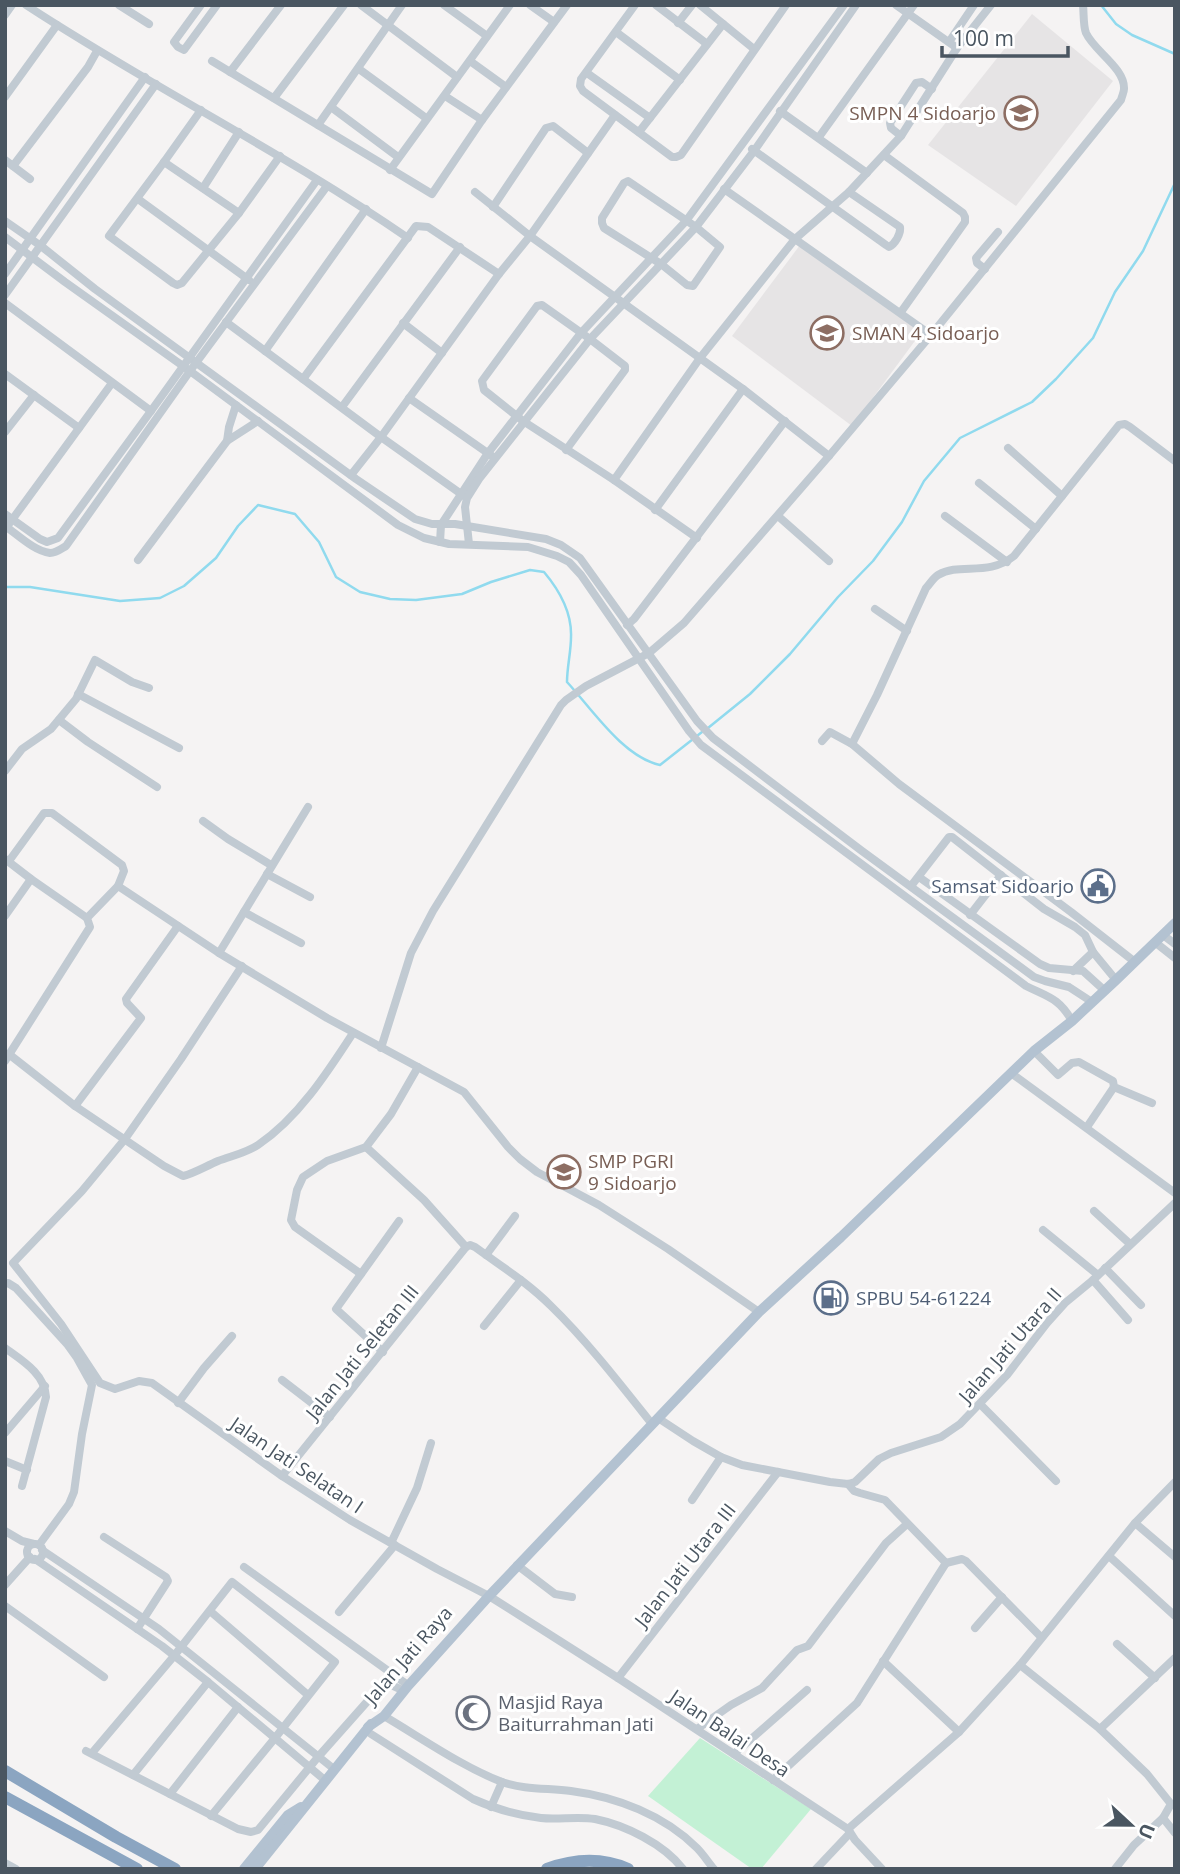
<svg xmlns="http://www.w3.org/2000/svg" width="1180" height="1874" font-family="'Open Sans',sans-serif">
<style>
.education{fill:#e6e4e5}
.green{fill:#c3f1d5}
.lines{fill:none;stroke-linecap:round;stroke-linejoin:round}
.stream{stroke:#90daee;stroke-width:2.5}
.minor{stroke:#c1cad2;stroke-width:8}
.major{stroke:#b3c2d1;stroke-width:10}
.highway{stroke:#8ba5c1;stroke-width:12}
.labels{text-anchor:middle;stroke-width:6;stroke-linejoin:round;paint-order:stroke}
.education-label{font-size:19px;fill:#785e54;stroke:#fff;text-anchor:start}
.service-label{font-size:19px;fill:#4e5e75;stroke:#fff;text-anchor:end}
.street-label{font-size:19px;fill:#4a5661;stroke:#fff}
.worship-label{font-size:19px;fill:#5b616d;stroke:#fff;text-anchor:start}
</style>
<rect width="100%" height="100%" fill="#f5f3f3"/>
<g class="education">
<path d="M1032,14L1113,81L1016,206L928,145Z"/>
<path d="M803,241L923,330L852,426L732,336Z"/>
</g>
<path class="green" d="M700,1738L811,1809L761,1869H752L648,1796Z"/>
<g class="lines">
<g class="stream">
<path d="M1101,5L1116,24L1132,35L1175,54"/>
<path d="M5,587H30L120,601L160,598L184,586L216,558L238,526L258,505L295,514L319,542L336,577L360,592L390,599L416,600L462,594L491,582L530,570L544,572C560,591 572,612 571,637C571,652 567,667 567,682C592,709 623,757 660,765L702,732"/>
<path d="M708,728L750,694L790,654L838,597L873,561L902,522L924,481L960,438L1032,402L1056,379L1093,338L1115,292L1143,251L1175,183"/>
</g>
<g class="minor">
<path d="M26,5C151,87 285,153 408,238"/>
<path d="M119,5L149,24"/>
<path d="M201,5L174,42L178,47L184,50L217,5"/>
<path d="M361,5L457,77"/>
<path d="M444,5L487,36"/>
<path d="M530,5L554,22"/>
<path d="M635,5L581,79L580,86L583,91L672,157H676L681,155L786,5"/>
<path d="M656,5L707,44"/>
<path d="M700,5L754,49"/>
<path d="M896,5L957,48"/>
<path d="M5,15L12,5"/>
<path d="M678,23L692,5"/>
<path d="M616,32L680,80"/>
<path d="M949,42L974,5"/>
<path d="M212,61L432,194L482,120L567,5"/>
<path d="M470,61L506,87"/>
<path d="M359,69L426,118"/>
<path d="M230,72L281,5"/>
<path d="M587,73L650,118"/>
<path d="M445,96L482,120"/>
<path d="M5,97L57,25"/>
<path d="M274,98L344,5"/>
<path d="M331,107L398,157"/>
<path d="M201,110L164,162L109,236L173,283L177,285L182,283L239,213L280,156"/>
<path d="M780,111L867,173"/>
<path d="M318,125L402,5"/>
<path d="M639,132L723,24"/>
<path d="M901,136L891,128L890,123L916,83L922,82L932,89"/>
<path d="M819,137L914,5"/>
<path d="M752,149L886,245L889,247C895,244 901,234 900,227L849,192"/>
<path d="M884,155L963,213L965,217V222L901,312"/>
<path d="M5,160L30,179"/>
<path d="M164,162L239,213"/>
<path d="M13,166L88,67L97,51"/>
<path d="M390,170L510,5"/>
<path d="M628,181L696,227L720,247L693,286L687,285L661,264L604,228L602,223V218L624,183Z"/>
<path d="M203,188L239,132"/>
<path d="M724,189L931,335"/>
<path d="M475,192L530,236L743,389L829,456"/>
<path d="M138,199L249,280"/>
<path d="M493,207L546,128L553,126L588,153"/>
<path d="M5,221L41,246L95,289L356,479L415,519L432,524H455L546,539L561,545L580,558L697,721L713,738L862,851L1034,977L1045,981L1069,987L1092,1002"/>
<path d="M5,237L65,282L190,371L398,525L424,538L449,544L528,547L541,551L557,556L569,562L581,575L689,731L701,745L1026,986C1048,997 1059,998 1072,1021"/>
<path d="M985,269L977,263L976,258L998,232"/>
<path d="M5,274L145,77"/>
<path d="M5,295L156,84"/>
<path d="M5,303L151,411"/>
<path d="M226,322L381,437L464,496"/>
<path d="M403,323L442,353"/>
<path d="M265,351L366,209"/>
<path d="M5,374L79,428"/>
<path d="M303,379L416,226L428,227L499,274"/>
<path d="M409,398L492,456"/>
<path d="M236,405L229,427L227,441L258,421"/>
<path d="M342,407L460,247"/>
<path d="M5,432L34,395"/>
<path d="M1008,448L1062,496"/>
<path d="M566,450L625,370V366L590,339L542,305L537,306L482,381L484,390L523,421L614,480L697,538"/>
<path d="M351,475L381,437L499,274L530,236L615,115"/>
<path d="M614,480L700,358L795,239L849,192L901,136L957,48L991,5"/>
<path d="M979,483L1036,529"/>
<path d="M655,510L743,389"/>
<path d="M5,514L40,539L47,542L58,538L151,411L317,180"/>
<path d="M778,516L829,561"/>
<path d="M945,516L1007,562"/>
<path d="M9,524L112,383"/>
<path d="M5,526C18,535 34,551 50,553C56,553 61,549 66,546L190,371L327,186"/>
<path d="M440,542L441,525L488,453L581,333L686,221L844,5"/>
<path d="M469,544L465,507L467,498L479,479L590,339L696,227L754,151L856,5"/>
<path d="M138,560L227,441"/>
<path d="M875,609L907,631"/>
<path d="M627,625L634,619L785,421"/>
<path d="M78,694L179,748"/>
<path d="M59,720L88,742L157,787"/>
<path d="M822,741L830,732L852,744L899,784L1071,912L1135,962"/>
<path d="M852,744L877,695L926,588C930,584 933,578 938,575C960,562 988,577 1014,556L1119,425L1125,424L1130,427L1175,461"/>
<path d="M5,771L22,749L51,729L76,699L95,660L132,682L149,688"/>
<path d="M203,821L228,839L271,865"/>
<path d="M5,859L31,879L87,918"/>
<path d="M267,874L310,897"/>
<path d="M919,877L1040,964L1049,968L1083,971L1104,990"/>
<path d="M118,886L219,953L327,1018L464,1092L508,1147L520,1159L537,1172L599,1205L668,1249L759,1312"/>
<path d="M911,886L949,837H952L1044,909L1075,927L1085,935L1093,952L1116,980"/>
<path d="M244,912L301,943"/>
<path d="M970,915L1001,875"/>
<path d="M5,916L31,879"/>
<path d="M1163,935L1175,944"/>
<path d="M1156,943L1175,958"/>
<path d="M219,953L308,807"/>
<path d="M242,966L181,1059L125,1139L82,1191L13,1263L61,1324L100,1383L115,1389L139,1381L152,1383L282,1476L350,1520L437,1569L489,1596L618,1678L848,1829L855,1840L882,1869"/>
<path d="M1073,971L1093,952"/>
<path d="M381,1048L411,953L433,911L561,705L566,700L586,686L649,653L684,623L829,456L931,335L1121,100C1122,96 1124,92 1124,89C1125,68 1094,51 1086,33C1083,25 1084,14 1083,5"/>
<path d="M1034,1051L1058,1075L1072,1063L1079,1062L1113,1081L1114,1087L1152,1103"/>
<path d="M10,1055L75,1106L164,1166L183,1176C195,1173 206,1166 218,1161C231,1156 246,1153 258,1145C298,1118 327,1073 353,1033"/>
<path d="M5,1061L90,927L87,918L118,886L124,871L122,865L52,813H44L9,861"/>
<path d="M1011,1073L1175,1193"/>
<path d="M75,1106L141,1018L127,1003L126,999L178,926"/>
<path d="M1087,1127L1114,1087"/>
<path d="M366,1147L424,1200L466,1247"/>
<path d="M1094,1211L1130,1244"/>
<path d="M1043,1230L1098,1275"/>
<path d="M466,1247L470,1245L475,1247C501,1266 528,1283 551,1306C587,1341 621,1385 652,1424"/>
<path d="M486,1255L515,1216"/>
<path d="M1105,1268L1141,1305"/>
<path d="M361,1274L295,1227L291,1220L297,1190L303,1177L327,1161L366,1147L391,1114L418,1067"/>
<path d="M1093,1280L1128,1320"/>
<path d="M5,1284L8,1283L16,1288L67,1344L77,1358L92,1385L82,1434L74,1492L69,1504L39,1545"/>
<path d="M484,1326L521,1280"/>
<path d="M5,1348C23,1361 45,1374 46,1397L22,1486"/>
<path d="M383,1352L336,1309L399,1221"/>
<path d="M282,1380L330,1417"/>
<path d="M178,1403L204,1368L232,1336"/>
<path d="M980,1404L1056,1481"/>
<path d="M658,1418L693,1441L721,1457L742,1465L830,1482L848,1484L855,1482L879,1459L891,1453L941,1437L960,1424L1007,1375L1047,1323L1065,1303L1093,1280L1175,1203"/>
<path d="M5,1433L45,1386"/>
<path d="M5,1461L27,1470"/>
<path d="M282,1476L466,1247"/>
<path d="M692,1500L721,1457"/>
<path d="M1135,1523L1175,1557"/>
<path d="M5,1531L22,1541L34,1544"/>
<path d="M104,1537L166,1577L168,1581L137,1629"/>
<path d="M391,1543L417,1488L431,1443"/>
<circle cx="35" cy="1552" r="8"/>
<path d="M42,1550L159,1629L334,1769"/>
<path d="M1109,1556L1175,1616"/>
<path d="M35,1559L162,1646L208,1682L326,1781"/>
<path d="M946,1563L962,1559L966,1561L1041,1637"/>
<path d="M517,1565L555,1594L572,1597"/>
<path d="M244,1567L405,1683"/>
<path d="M5,1585L30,1557"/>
<path d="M5,1606L104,1677"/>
<path d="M210,1611L308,1695"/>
<path d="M339,1612L395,1545"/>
<path d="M975,1628L1002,1597"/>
<path d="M1117,1644L1155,1678"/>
<path d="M883,1661L959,1732"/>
<path d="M1020,1665L1100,1729L1147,1774L1171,1804L1163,1818L1175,1833"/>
<path d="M618,1678L778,1472"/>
<path d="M384,1716C423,1739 461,1766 502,1782C525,1790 548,1788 571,1791C617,1797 664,1815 697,1848C703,1854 708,1862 714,1869"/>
<path d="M697,1729L731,1705L762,1688L797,1650L808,1646L886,1543L907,1524"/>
<path d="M1100,1729L1175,1658"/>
<path d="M371,1734L473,1799C495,1809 517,1815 541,1818C559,1820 577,1816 595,1819C625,1825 664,1844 683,1869"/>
<path d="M86,1751L238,1829L251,1832L258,1830L318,1757L381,1686L387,1683L400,1689"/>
<path d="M92,1753L174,1656L232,1582L335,1662L275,1738L211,1816"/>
<path d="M734,1754L807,1690"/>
<path d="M133,1775L208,1682"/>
<path d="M773,1780L857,1703L946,1563L885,1500L860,1493L854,1491L848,1484"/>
<path d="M170,1794L238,1707"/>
<path d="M491,1807L502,1782"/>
<path d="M848,1829L959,1732L1020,1665L1135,1523L1175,1482"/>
<path d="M5,1863L16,1869"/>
<path d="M816,1869L850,1833"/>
<path d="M1115,1869L1134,1845L1163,1818"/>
</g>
<g class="major">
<path d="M368,1727L384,1716L408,1686L489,1596L759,1312L841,1237L1034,1051L1072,1021L1116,980L1175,923"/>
<path d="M244,1869L288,1815L301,1807"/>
<path d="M255,1869L371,1724"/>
</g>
<g class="highway">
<path d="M5,1771L116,1837L175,1869"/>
<path d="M5,1797L137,1869"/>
<path d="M547,1869C574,1859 601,1857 628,1869"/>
</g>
</g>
<defs>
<symbol id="school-ring" viewBox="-11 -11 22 22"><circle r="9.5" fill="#fff" stroke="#8d6e63" stroke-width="1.5"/><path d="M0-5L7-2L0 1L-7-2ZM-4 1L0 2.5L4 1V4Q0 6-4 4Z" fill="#8d6e63"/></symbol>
<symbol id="civic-ring" viewBox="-11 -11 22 22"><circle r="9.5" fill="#fff" stroke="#5c6f8a" stroke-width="1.5"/><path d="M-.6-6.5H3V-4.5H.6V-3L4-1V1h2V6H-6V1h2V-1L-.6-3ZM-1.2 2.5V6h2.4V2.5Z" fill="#5c6f8a"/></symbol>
<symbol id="fuel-ring" viewBox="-11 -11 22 22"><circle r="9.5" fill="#fff" stroke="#5c6f8a" stroke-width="1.5"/><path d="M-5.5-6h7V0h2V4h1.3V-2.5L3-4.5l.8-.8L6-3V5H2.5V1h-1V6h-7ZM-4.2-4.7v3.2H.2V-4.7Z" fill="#5c6f8a"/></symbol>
<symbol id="mosque-ring" viewBox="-11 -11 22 22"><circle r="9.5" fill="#fff" stroke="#6b7280" stroke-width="1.5"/><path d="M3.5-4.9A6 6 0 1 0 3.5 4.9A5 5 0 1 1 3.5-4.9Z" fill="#6b7280"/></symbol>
</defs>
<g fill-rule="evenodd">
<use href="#school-ring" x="1002" y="94" width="38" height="38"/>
<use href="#school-ring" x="808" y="314" width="38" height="38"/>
<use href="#civic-ring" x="1079" y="867" width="38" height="38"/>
<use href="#school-ring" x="545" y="1153" width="38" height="38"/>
<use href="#fuel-ring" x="812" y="1279" width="38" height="38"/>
<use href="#mosque-ring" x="454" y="1694" width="38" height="38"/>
</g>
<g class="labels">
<g class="education-label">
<text x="996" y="120" text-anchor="end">SMPN 4 Sidoarjo</text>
<text x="852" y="340">SMAN 4 Sidoarjo</text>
<text x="588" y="1168">SMP PGRI<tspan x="588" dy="22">9 Sidoarjo</tspan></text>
</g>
<g class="service-label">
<text x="1074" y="893">Samsat Sidoarjo</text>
<text x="856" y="1305" text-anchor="start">SPBU 54-61224</text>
</g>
<g class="street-label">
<text transform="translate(1010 1345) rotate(-49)" y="7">Jalan Jati Utara II</text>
<text transform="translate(362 1352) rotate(-51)" y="7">Jalan Jati Seletan III</text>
<text transform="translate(297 1465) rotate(34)" y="7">Jalan Jati Selatan I</text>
<text transform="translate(685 1565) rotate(-52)" y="7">Jalan Jati Utara III</text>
<text transform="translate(408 1655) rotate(-49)" y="7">Jalan Jati Raya</text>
<text transform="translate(730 1733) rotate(34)" y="7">Jalan Balai Desa</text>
</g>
<g class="worship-label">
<text x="498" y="1709">Masjid Raya<tspan x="498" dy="22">Baiturrahman Jati</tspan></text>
</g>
</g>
<rect width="1180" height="1874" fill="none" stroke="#4a5661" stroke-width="14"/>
<g transform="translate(1131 1825) rotate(112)" stroke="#ffffff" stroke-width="5" paint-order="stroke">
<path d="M0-5L12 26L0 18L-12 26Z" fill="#4a5661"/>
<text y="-10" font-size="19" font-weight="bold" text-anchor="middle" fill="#4a5661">U</text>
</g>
<path d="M942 46v10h126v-10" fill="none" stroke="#4a5661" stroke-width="3.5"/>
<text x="953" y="46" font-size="21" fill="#4a5661" stroke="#ffffff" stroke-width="5" paint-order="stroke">100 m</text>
</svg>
